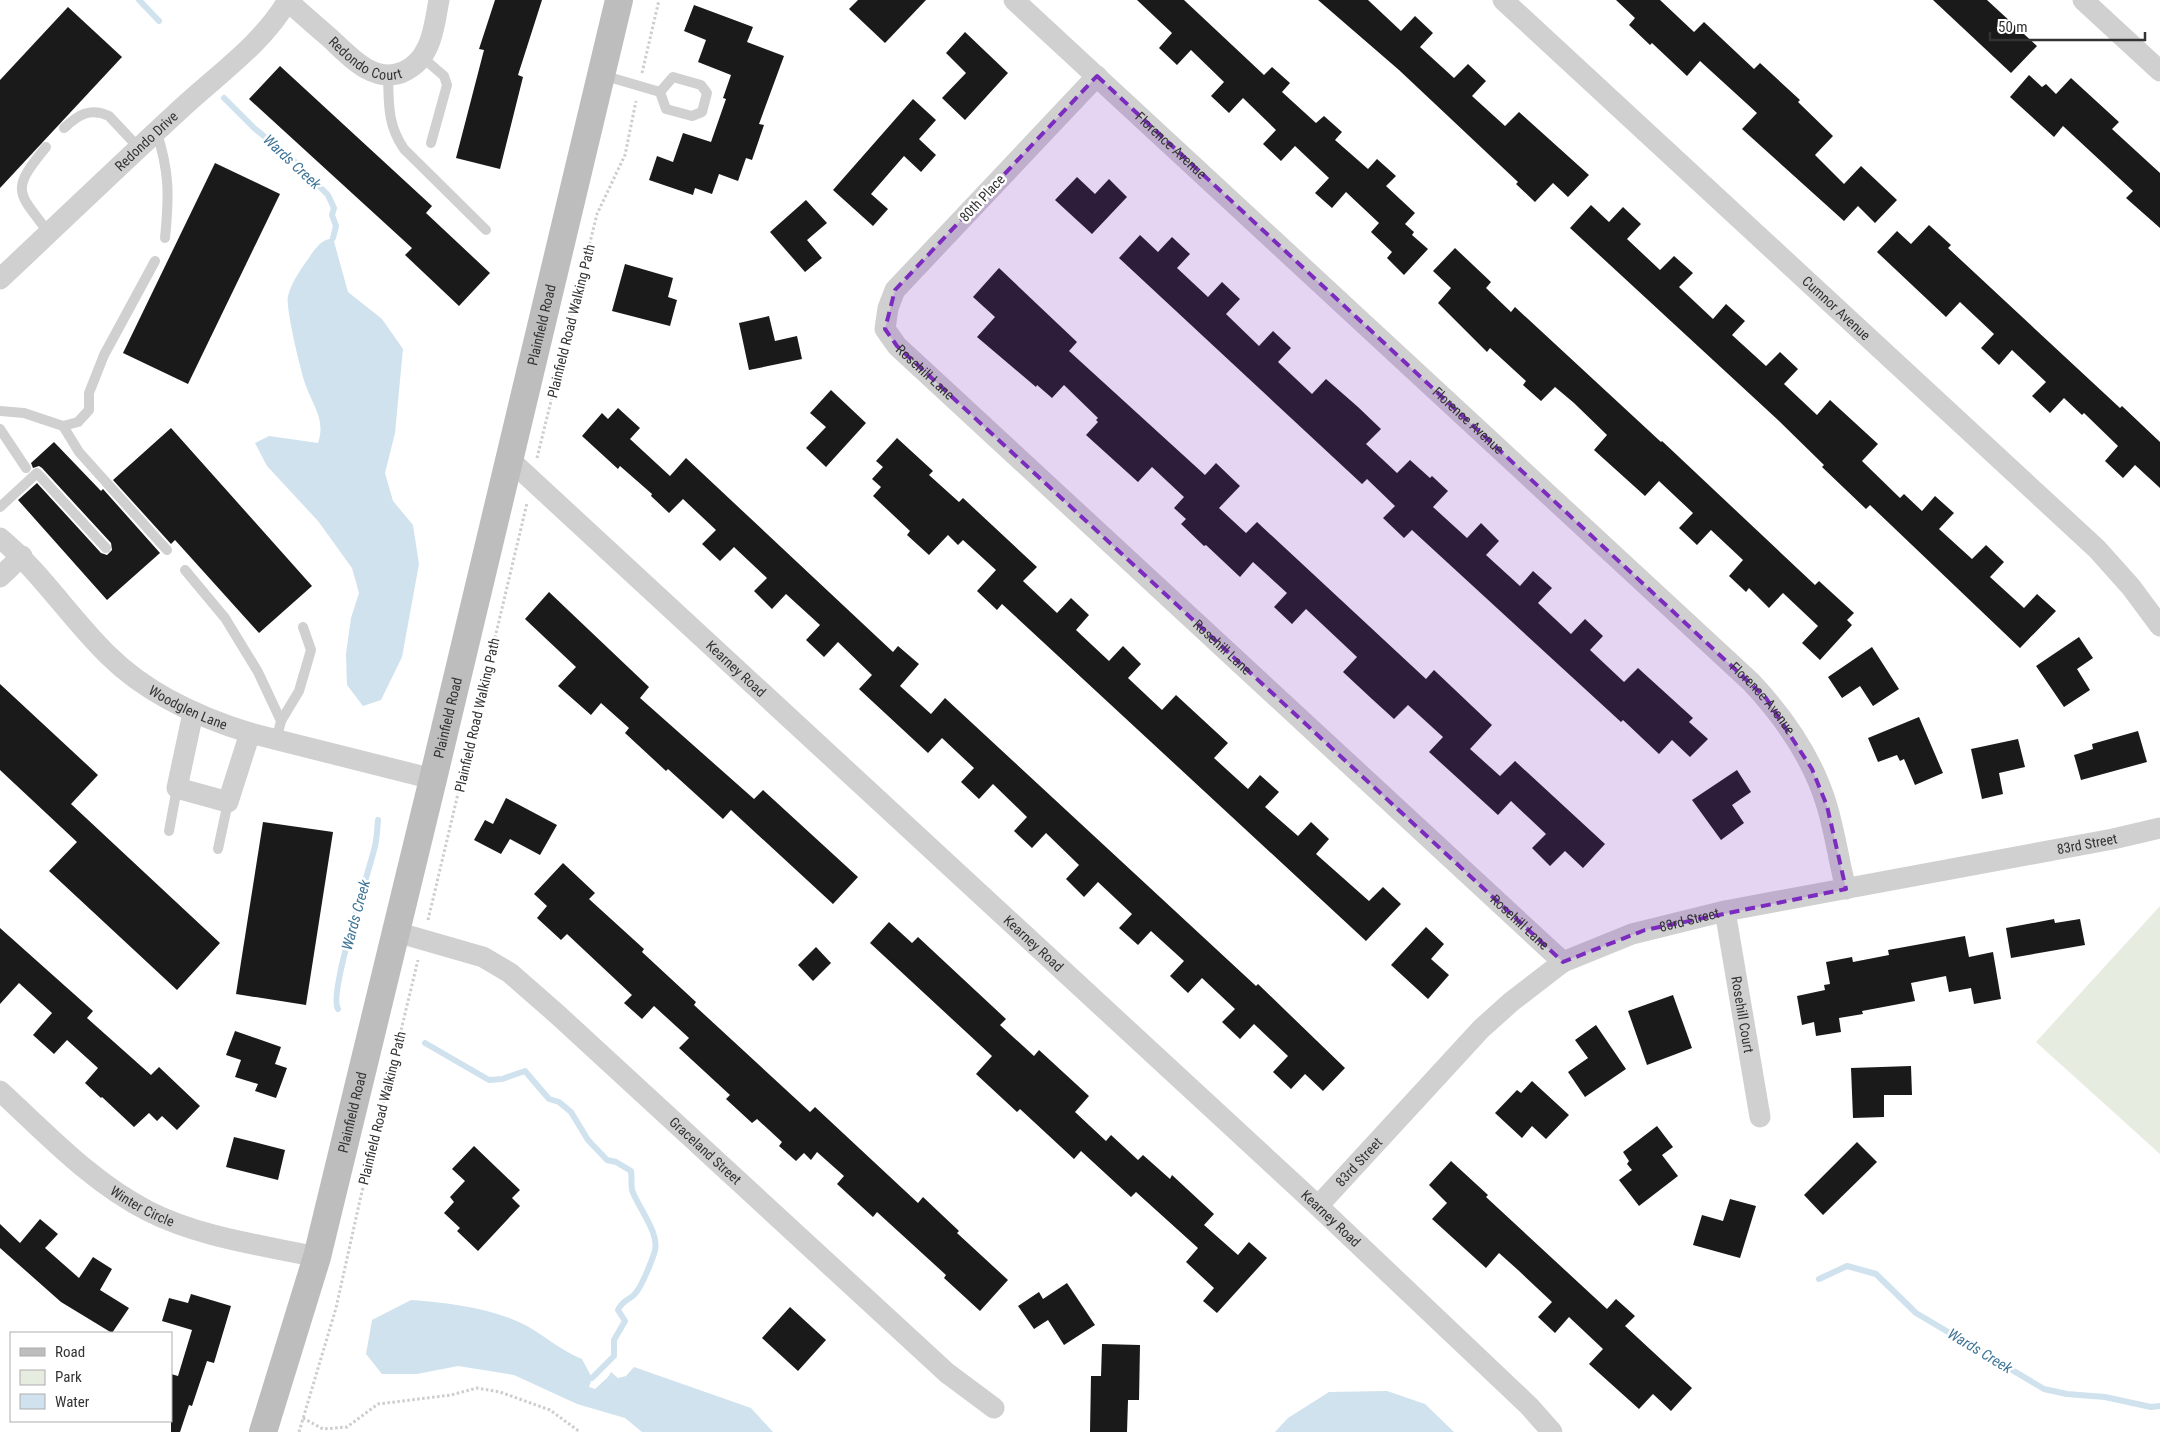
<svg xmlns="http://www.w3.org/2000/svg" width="2160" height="1432" font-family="'Roboto Condensed',sans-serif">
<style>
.green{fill:#e6ecdf}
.water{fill:#cfe2ee}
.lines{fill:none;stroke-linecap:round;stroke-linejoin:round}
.stream{stroke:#cfe2ee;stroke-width:6}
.building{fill:#1a1a1a}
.path{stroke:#cdcdcd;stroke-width:3;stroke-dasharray:2.5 2.5;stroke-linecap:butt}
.service{stroke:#d0d0d0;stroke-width:10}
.minor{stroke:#d0d0d0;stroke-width:21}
.secondary{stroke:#bdbdbd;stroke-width:28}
.marked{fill:#7b2cbf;fill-opacity:0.2;stroke:#7b2cbf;stroke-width:4;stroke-dasharray:10 6;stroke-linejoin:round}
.labels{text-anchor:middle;stroke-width:5;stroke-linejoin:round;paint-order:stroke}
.street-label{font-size:14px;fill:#333;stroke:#fff}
.water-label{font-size:15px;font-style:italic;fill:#3f7597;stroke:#fff}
</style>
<rect width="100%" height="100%" fill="#fff"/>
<path class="green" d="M2160,906V1154L2036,1042Z"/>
<g class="water">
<path d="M333,238L348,292L382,319L403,349L395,433L385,473L393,501L413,525L419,564L402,657L381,700L363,706L347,685L346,654L351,618L359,593L352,568L318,521L267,466L255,443L269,436L318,443C326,420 313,406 306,386C301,373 285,306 288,296C291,284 299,272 306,262C314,251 319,240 333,238Z"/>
<path d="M411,1300C448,1303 485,1307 519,1322C541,1332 559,1350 582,1359L592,1378L589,1387L595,1389L608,1377L611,1372L618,1378L626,1376L634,1367L751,1408L773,1432H642L625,1418L577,1404L514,1375L458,1366L417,1374H382L366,1354L372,1320Z"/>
<path d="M1387,1391L1425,1404L1454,1432H1275L1288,1418L1329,1392Z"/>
</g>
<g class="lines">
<g class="stream">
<path d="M139,0L159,21"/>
<path d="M224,98L254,128L290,157L328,195L334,208L332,215L336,226L333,238"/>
<path d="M338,1009C328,994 368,875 374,850C377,841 377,830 378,820"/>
<path d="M425,1043L489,1080L502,1079L525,1071L549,1099L559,1102L571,1112L588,1140L607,1160L616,1162L631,1171C632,1177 631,1184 632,1190C638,1208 662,1235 654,1254C650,1265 642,1287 634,1295C627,1301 622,1301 618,1310L625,1321L614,1340V1356L592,1378"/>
<path d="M1819,1279L1847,1266L1876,1274L1916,1313L2044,1389L2067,1394L2105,1397L2151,1407L2160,1406"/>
</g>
</g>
<g class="building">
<path d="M495,0H542L518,75L523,77L500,169L456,158L484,50L479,49Z"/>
<path d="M858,0H926L885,43L849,9Z"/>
<path d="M1137,0H1184L1264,75L1272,67L1290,83L1282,92L1316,123L1324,116L1342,132L1335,140L1368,169L1377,159L1396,176L1386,186L1415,213L1405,224L1414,232L1412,235L1428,249L1404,275L1387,258L1392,252L1371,232L1379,223L1346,192L1332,208L1315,193L1329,178L1295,146L1281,161L1263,144L1276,130L1243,98L1229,113L1211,96L1224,82L1191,50L1177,65L1159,48L1172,33Z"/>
<path d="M1318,0H1368L1401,31L1415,16L1433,33L1420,47L1454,78L1468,64L1486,81L1472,96L1505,126L1519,112L1589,175L1568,197L1553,183L1535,202L1516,184L1518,182L1399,70Z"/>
<path d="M1616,0H1660L1694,32L1704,22L1754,69L1760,63L1800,100L1798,102L1833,136L1815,155L1844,184L1861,166L1897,200L1875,223L1858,206L1844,221L1742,129L1757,113L1700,61L1687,76L1652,43L1650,45L1629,25L1635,18Z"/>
<path d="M1933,0H1987L2037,46L2011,73Z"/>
<path d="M694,5L753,27L747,42L784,56L759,124L764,125L752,160L746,158L738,181L719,174L712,194L695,188L693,195L649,180L657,156L673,162L683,133L711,142L726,99L723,98L731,75L698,62L706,40L684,31Z"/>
<path d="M68,7L122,57L0,188V80Z"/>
<path d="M965,32L1008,73L965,120L942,98L966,73L946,53Z"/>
<path d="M280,66L432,206L426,213L490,273L459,306L405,255L412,248L249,99Z"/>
<path d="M2029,75L2042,87L2046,84L2056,94L2071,78L2119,122L2112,129L2160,173V228L2126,198L2133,191L2063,126L2054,137L2010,97Z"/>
<path d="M913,99L936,120L919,139L936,155L921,172L904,156L871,194L888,209L873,226L833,190Z"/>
<path d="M215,163L280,194L188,384L123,353Z"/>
<path d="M1077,177L1095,194L1109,179L1127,197L1092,234L1055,200Z"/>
<path d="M806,200L827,223L807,240L822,258L805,272L770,232Z"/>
<path d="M1591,205L1609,222L1623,207L1641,224L1627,239L1660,270L1674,256L1693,273L1679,287L1713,319L1726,304L1745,321L1732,335L1766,366L1780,352L1798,369L1784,384L1817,415L1830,400L1878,444L1862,461L1900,498L1904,494L1922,511L1935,496L1954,513L1939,529L1972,559L1986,545L2004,562L1990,577L2024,608L2037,594L2056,611L2020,648L1870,505L1866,509L1822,467L1824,465L1778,420L1570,228Z"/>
<path d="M1929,225L1951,245L1948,248L2120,408L2122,406L2160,442V488L2135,465L2123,478L2105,461L2118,446L2084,413L2082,415L2064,398L2050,413L2032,396L2046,382L2012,350L1999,365L1981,348L1994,334L1960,302L1946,317L1877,252L1897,231L1911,244Z"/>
<path d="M1140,235L1158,252L1172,237L1190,254L1177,268L1208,297L1222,282L1240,299L1226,314L1259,346L1273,331L1291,348L1278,362L1312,394L1326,379L1358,407L1381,429L1366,444L1397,473L1410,460L1430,478L1432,476L1448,491L1433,507L1467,538L1481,523L1499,541L1486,555L1520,586L1533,571L1552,588L1538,603L1571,634L1585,619L1603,636L1590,650L1624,682L1638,668L1693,718L1689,722L1708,739L1690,757L1672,740L1659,754L1623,720L1621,722L1412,530L1404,538L1383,518L1395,506L1367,479L1362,484L1119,258Z"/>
<path d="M1455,248L1491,282L1486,288L1511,312L1515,307L1661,442L1662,441L1815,585L1819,581L1854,613L1847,620L1852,625L1820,660L1802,643L1818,626L1783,593L1769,608L1749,588L1746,592L1729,576L1743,560L1711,530L1697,545L1679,528L1693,513L1659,481L1645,496L1594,450L1607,435L1574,403L1555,387L1541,401L1523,385L1526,381L1490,348L1487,352L1438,303L1451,288L1433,271Z"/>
<path d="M625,264L673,278L668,297L677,300L670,326L612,311Z"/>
<path d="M999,268L1077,342L1069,351L1205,475L1216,463L1240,486L1219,508L1246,533L1257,522L1426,679L1434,670L1492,725L1470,749L1500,776L1515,761L1605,844L1583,868L1565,851L1550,866L1532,848L1546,834L1511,801L1498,815L1429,752L1443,737L1408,705L1394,719L1372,699L1343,672L1357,657L1306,609L1292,624L1274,607L1287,593L1253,562L1240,577L1206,545L1204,546L1181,524L1186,519L1174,508L1184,497L1152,467L1138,482L1086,435L1098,422L1096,420L1098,418L1064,385L1052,398L1037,385L1036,387L977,337L995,317L973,297Z"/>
<path d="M769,316L775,341L797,336L802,359L749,370L739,323Z"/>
<path d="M831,390L866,423L826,467L806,448L826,427L810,413Z"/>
<path d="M618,408L640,428L630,439L670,476L686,458L893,652L898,646L919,664L900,686L931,714L945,698L1256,986L1258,984L1345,1068L1323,1091L1305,1074L1291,1089L1273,1072L1288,1056L1254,1024L1240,1039L1222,1022L1235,1009L1202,978L1188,993L1170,976L1184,961L1151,931L1138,945L1119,928L1132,914L1098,882L1084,897L1066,879L1079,865L1046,833L1032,848L1014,831L1027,817L993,784L979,799L961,782L974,768L942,738L928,753L859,689L872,675L838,642L824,657L806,640L820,625L786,594L772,609L754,591L767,578L734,547L720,561L702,544L716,530L683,499L669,513L651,496L652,494L620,466L618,469L582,436L602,413L608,419Z"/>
<path d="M171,428L312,586L259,633L175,540L171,544L113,480Z"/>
<path d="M897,438L933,471L929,475L959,502L963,498L1037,567L1023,581L1057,613L1071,598L1089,615L1076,630L1109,661L1123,646L1141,664L1128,678L1162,710L1176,695L1228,743L1214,758L1248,789L1260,775L1279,792L1265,807L1298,836L1311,822L1329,839L1316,854L1369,901L1383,887L1401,904L1366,941L1002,604L997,610L977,591L996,570L963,540L958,545L948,535L929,555L907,535L910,531L873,496L881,487L872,479L883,467L876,461Z"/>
<path d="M54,442L101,491L103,489L160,553L107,600L18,500L37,483L101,553L107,555L112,550L111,543L42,468L39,466L33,468L31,463Z"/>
<path d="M549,592L649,687L640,698L754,799L763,790L858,877L833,904L731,810L723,819L668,769L666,771L625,733L629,728L601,703L591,715L558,686L576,667L525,619Z"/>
<path d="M2079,637L2093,658L2077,669L2090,690L2064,707L2036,666Z"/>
<path d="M1872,647L1899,689L1873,706L1860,686L1842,698L1828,677Z"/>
<path d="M0,684L98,775L71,804L220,943L177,990L49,871L77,842L0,770Z"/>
<path d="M1919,717L1943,773L1915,785L1904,759L1900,761L1897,755L1878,762L1868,738Z"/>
<path d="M2138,731L2147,762L2081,780L2074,755L2093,749L2092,744Z"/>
<path d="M2018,739L2025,767L1999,773L2003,794L1982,799L1971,749Z"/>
<path d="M1737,770L1751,792L1732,805L1744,823L1721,840L1692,800Z"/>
<path d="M506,798L557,825L540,855L510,839L501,854L474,840L485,820L493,824Z"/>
<path d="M263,822L333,832L306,1005L236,994Z"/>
<path d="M563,863L595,893L589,899L644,949L642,952L696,1002L694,1005L810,1112L815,1107L918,1203L923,1197L959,1231L957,1233L1008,1280L980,1311L944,1278L946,1275L877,1212L873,1217L837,1184L844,1176L817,1152L811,1160L804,1153L796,1161L779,1146L782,1142L757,1119L752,1123L726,1099L730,1095L679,1048L689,1038L654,1006L642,1019L624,1003L632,995L567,934L561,940L537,918L547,906L534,894Z"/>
<path d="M2054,919L2055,923L2080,919L2085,945L2011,958L2006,928Z"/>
<path d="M889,922L912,943L918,937L1006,1019L1000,1025L1034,1056L1039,1050L1089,1096L1075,1112L1106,1141L1111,1135L1138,1160L1143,1155L1170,1179L1172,1175L1214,1214L1204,1225L1238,1255L1249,1242L1267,1258L1217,1313L1203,1301L1214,1288L1186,1262L1198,1248L1136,1192L1131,1197L1081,1151L1074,1159L1020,1109L1017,1112L976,1074L992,1056L870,943Z"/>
<path d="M1426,927L1444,944L1431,959L1449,975L1428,999L1391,965Z"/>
<path d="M0,928L93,1011L87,1018L151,1075L159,1067L200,1106L177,1130L162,1116L157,1121L149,1113L134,1127L102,1097L101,1098L85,1083L98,1068L67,1040L54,1054L33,1035L52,1013L19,983L0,1004Z"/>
<path d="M1965,936L1969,957L1993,952L2001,999L1974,1004L1971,988L1949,992L1946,976L1911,983L1915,1001L1862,1011L1863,1014L1839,1018L1841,1032L1816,1036L1814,1022L1802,1025L1797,996L1825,990L1824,985L1830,984L1826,962L1852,957L1853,962L1889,955L1888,950Z"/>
<path d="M816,947L831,963L813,981L798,965Z"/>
<path d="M1673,995L1692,1048L1647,1065L1628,1011Z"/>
<path d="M1596,1025L1626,1069L1585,1097L1568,1072L1588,1058L1575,1040Z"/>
<path d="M235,1031L281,1047L275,1064L287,1068L276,1098L255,1091L258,1084L235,1077L241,1060L226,1055Z"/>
<path d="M1911,1066L1912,1095H1884V1117L1853,1118L1851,1068Z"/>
<path d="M1532,1081L1569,1115L1546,1139L1532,1126L1522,1138L1495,1113L1517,1090L1521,1093Z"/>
<path d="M1657,1126L1673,1147L1662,1155L1678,1176L1639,1206L1619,1180L1632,1170L1627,1164L1629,1161L1623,1152Z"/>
<path d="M234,1137L285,1150L278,1180L226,1167Z"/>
<path d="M1857,1142L1877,1162L1823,1215L1804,1195Z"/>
<path d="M474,1146L520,1190L512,1198L520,1206L478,1251L457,1231L460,1228L444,1213L454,1202L450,1197L465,1181L452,1169Z"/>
<path d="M1451,1161L1488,1195L1486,1197L1607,1309L1616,1299L1635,1316L1625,1326L1692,1388L1671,1411L1653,1394L1639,1409L1589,1364L1603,1349L1569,1317L1555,1333L1538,1317L1552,1302L1518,1270L1499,1253L1486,1268L1432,1219L1447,1203L1429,1185Z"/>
<path d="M1730,1199L1756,1206L1740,1258L1693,1245L1702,1215L1723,1221Z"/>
<path d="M40,1219L58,1234L45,1248L79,1278L93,1257L112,1269L100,1290L129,1308L112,1333L61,1302L0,1248V1224L20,1243Z"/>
<path d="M1067,1283L1095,1325L1064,1345L1048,1320L1034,1329L1018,1306L1039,1292L1043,1299Z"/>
<path d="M191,1294L231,1306L214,1363L207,1361L192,1406L189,1405L180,1432H171V1374L178,1376L192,1330L162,1321L169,1298L188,1303Z"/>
<path d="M790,1307L826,1340L798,1371L762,1338Z"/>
<path d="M1102,1344L1140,1345L1139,1400H1128L1127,1432H1090L1091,1376H1101Z"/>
</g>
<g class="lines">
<g class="path">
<path d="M642,73L659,0"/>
<path d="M537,458L597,214L625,155L636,101"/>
<path d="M428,920L527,503"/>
<path d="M303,1418L323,1429L347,1427L378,1404L451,1395L477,1388L500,1392L550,1410L580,1432"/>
<path d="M299,1432L336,1308L360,1200L418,960"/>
</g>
<g class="service">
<path d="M422,57L444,76L447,85L431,143"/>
<path d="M388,75C389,104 387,124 404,149L486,230"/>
<path d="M602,75L660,92L673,77L701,85L707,93L702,112L692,116L666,109L660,92"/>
<path d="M64,128C78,115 90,107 109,116L139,148"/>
<path d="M156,131C170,171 169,198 165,238"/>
<path d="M46,147C10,191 17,191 49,233"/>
<path d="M0,411L24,413L63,426L78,422L89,410V393L104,355L155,261"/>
<path d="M63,426L79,452L167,550"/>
<path d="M0,429L26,468"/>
<path d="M0,507L37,473L106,548"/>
<path d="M185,570L225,618L258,672L281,721L276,741"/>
<path d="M281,721L299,691L311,650L303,627"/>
<path d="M169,831L177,788"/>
<path d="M218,849L228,802"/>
</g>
<g class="minor">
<path id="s1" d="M1014,0L1751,682C1784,717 1813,759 1827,806C1835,833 1839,862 1846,889"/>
<path id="s2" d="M1503,0L2097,549L2131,587L2160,626"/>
<path d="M2083,0L2160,71"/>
<path id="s3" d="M288,1C302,14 316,26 331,39C350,57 374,84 403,72C414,67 422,59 427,48C434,35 436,15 439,0"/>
<path id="s4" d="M1097,76L895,290L888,308L885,329L897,346L1563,962"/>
<path id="s5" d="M0,279C62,221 123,162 185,105C221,72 263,43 288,0"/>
<path id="s6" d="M509,459L1318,1206L1529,1406L1552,1432"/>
<path id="s7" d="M0,538C41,572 70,618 108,655C147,694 198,717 250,733L433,779"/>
<path d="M0,577L22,556"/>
<path d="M193,713L177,788L228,802L250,733"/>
<path id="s8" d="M1725,911L1760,1117"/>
<path id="s9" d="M396,932L483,957L510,973L558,1015L947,1373L994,1408"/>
<path id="s10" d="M0,1091C46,1133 91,1182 148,1211C199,1237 261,1245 317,1257"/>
<path id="s11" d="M1318,1206L1481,1029L1511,1002L1563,962L1632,934L1725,911L2113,839L2160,828"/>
</g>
<path class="secondary" id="s12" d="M263,1432L317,1257L433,779L619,0"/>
</g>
<path class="marked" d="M1097,76L1766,698L1812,769L1827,806L1846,889L1645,930L1563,962L897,346L885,329L895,290Z"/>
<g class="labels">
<g class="street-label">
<text dy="5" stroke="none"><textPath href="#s3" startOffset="99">Redondo Court</textPath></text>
<text dy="5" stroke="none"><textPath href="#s5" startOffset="201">Redondo Drive</textPath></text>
<text dy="5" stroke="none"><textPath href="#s1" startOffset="214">Florence Avenue</textPath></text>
<text transform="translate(982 198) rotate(-47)" y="5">80th Place</text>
<text dy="5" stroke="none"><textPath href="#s2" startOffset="454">Cumnor Avenue</textPath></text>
<text transform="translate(571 321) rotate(-76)" y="5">Plainfield Road Walking Path</text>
<text dy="5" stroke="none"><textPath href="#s12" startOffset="1142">Plainfield Road</textPath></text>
<text dy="5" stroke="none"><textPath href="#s4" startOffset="394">Rosehill Lane</textPath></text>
<text dy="5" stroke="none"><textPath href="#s1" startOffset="619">Florence Avenue</textPath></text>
<text dy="5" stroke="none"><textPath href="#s4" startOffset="799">Rosehill Lane</textPath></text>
<text dy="5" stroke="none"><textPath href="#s6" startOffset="309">Kearney Road</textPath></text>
<text dy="5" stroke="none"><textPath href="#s1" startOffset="1024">Florence Avenue</textPath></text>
<text dy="5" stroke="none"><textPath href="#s7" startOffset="256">Woodglen Lane</textPath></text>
<text transform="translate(477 715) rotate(-77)" y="5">Plainfield Road Walking Path</text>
<text dy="5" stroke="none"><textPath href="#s12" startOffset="738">Plainfield Road</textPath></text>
<text dy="5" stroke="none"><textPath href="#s11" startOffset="885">83rd Street</textPath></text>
<text dy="5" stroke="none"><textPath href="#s11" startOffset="480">83rd Street</textPath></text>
<text dy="5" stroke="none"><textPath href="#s4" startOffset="1204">Rosehill Lane</textPath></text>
<text dy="5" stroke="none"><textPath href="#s6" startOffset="714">Kearney Road</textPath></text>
<text dy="5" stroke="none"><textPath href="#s8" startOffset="105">Rosehill Court</textPath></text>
<text transform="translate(382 1108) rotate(-76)" y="5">Plainfield Road Walking Path</text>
<text dy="5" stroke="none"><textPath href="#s12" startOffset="332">Plainfield Road</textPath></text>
<text dy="5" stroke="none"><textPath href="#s9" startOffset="386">Graceland Street</textPath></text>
<text dy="5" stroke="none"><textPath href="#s11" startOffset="60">83rd Street</textPath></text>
<text dy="5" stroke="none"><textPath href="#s10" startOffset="184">Winter Circle</textPath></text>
<text dy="5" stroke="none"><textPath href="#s6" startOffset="1119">Kearney Road</textPath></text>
</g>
<g class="water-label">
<text transform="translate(292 162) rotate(43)" y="5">Wards Creek</text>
<text transform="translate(356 915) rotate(-75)" y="5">Wards Creek</text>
<text transform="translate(1980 1351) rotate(31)" y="5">Wards Creek</text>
</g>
</g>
<rect x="10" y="1332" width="162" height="90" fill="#ffffff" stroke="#adadad"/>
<rect x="20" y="1348" width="25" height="8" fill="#bdbdbd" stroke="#adadad"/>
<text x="55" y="1357" font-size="15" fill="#333333">Road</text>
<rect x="20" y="1370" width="25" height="15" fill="#e6ecdf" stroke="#adadad"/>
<text x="55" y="1382" font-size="15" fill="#333333">Park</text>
<rect x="20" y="1394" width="25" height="15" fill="#cfe2ee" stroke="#adadad"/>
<text x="55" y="1407" font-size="15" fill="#333333">Water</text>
<path d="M1990 32v8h155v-8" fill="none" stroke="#333333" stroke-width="2.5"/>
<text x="1998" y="32" font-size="15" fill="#333333" stroke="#ffffff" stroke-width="4" paint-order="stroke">50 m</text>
</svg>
